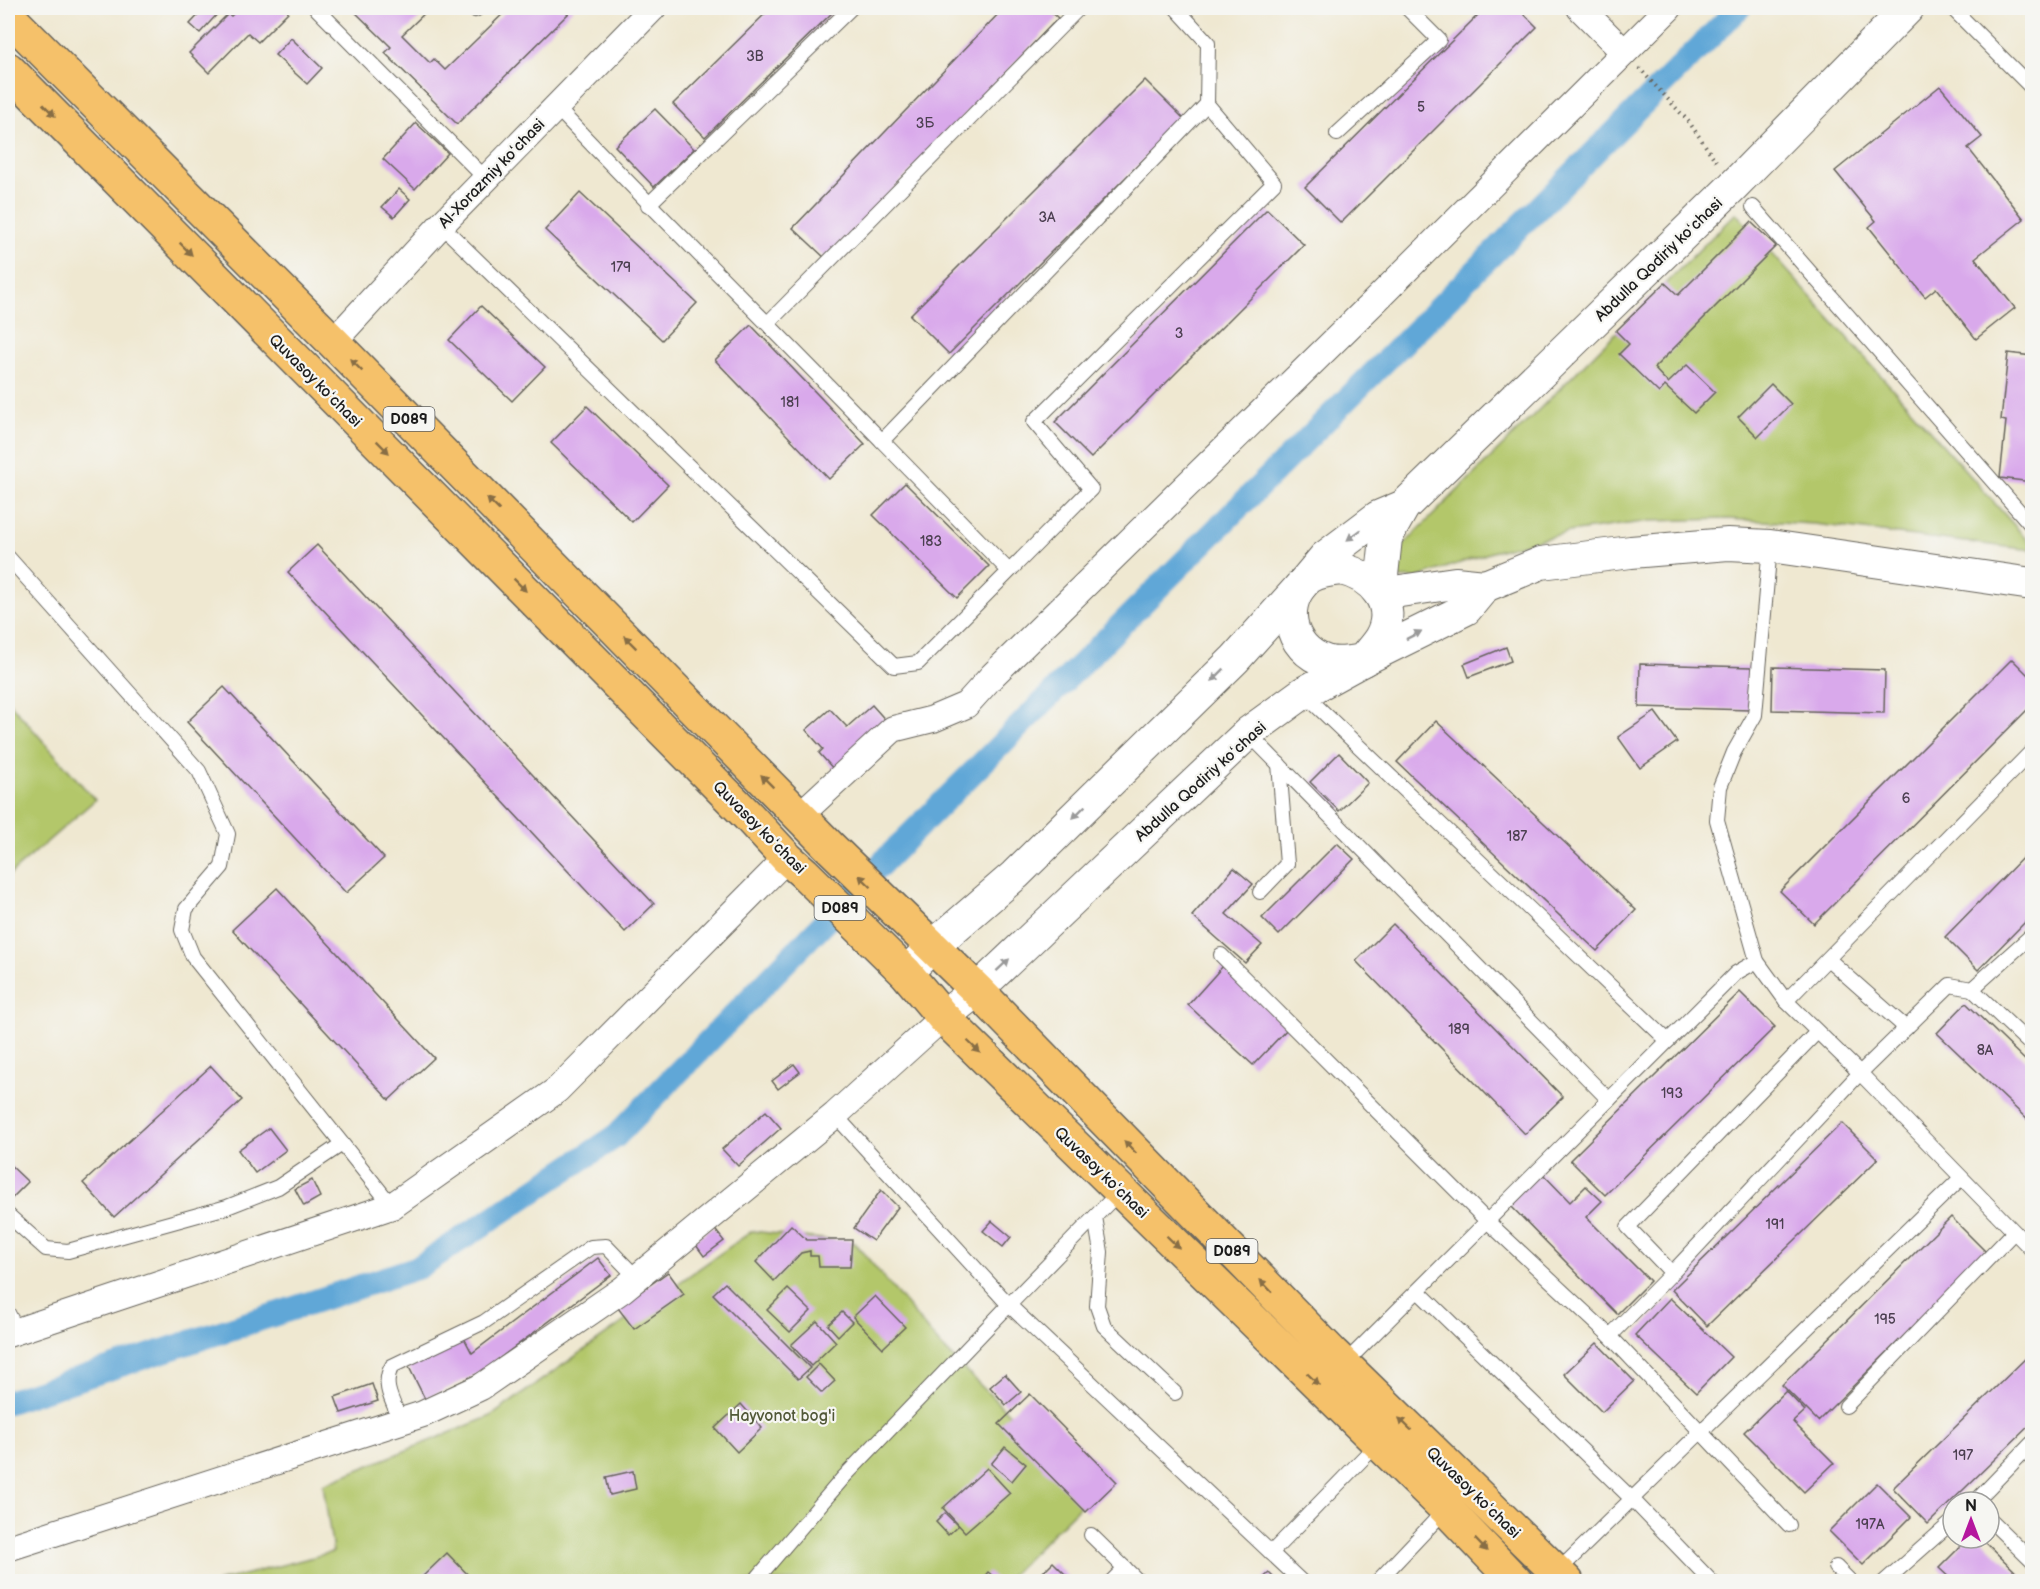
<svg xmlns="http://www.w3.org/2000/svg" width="2040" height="1589" font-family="'Balsamiq Sans',sans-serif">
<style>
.green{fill:#b3c76a;stroke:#687243;stroke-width:1.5}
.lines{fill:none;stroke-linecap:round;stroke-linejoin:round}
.canal{stroke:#61a7d7;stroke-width:24}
.building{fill:#d9a9eb}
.service-casing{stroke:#66635b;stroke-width:16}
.minor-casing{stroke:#66635b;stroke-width:28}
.tertiary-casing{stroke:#66635b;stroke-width:34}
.primary-casing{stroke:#66635b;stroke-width:36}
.path{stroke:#66635b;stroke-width:4;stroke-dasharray:1.5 4.5;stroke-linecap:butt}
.service{stroke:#fff;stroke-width:14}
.minor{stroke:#fff;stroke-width:26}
.tertiary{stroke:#fff;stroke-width:32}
.primary{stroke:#f5c16b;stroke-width:33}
.oneway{fill:#886e44}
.oneway2{fill:#999}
.labels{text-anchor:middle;stroke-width:4.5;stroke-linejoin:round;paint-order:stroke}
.number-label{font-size:14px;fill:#4b3f50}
.shield{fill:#f6f6f2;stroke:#5d5d5c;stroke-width:1.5}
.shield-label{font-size:15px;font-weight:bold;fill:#1c1c1c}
.street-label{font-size:16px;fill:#1c1c1c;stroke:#f6f6f2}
.park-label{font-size:16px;fill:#515837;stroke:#f6f6f2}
</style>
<rect width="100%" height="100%" fill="#f6f6f2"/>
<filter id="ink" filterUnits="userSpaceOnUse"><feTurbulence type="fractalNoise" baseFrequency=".0167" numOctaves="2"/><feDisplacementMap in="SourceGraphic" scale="12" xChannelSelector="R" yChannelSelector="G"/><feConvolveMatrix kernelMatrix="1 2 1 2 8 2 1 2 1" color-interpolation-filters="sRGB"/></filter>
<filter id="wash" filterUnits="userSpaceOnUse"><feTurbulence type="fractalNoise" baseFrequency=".008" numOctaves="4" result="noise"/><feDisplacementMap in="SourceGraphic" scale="24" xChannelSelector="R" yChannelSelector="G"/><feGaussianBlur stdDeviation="1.35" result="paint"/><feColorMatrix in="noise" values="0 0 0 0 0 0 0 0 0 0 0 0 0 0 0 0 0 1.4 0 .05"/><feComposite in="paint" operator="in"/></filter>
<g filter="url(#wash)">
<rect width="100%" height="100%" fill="#efe8d1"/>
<g class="green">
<path d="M1736,213L2032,545V550L1814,524L1727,519L1650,521L1569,532L1492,552L1416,578H1401L1395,572L1397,551Z"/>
<path d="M8,701L95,800L8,876Z"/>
<path d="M752,1231L855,1243L940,1345L1091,1495L1005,1581L216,1582L333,1552L323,1484L491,1416Z"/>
</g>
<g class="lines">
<path class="canal" d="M8,1402L419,1267L615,1137L889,856L1739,8"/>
</g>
<g id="blocks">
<g class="building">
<path d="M205,8L222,9L200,33L190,24Z"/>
<path d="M239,8H292L258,42L248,33L209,73L189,53L228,14L231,16Z"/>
<path d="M351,8H430L402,35L430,63L434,59L445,70L509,8H574L457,124L385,53L391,47Z"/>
<path d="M771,8H837L705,137L673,104Z"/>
<path d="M1004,8H1047L1058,18L826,259L793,228Z"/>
<path d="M1485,8H1518L1537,27L1341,223L1305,187Z"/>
<path d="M291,38L322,68L307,84L275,55Z"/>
<path d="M1145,80L1184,119L949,354L910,315Z"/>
<path d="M1940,86L1982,137L1968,148L2024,219L1975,258L2015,308L1976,339L1936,288L1925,297L1869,227L1876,221L1835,171Z"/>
<path d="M655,109L694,149L654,187L615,146Z"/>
<path d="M416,123L448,153L415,189L383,159Z"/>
<path d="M399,189L410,199L394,217L382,207Z"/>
<path d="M580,193L697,303L662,340L545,230Z"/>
<path d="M1267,209L1304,245L1091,458L1055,422Z"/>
<path d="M1751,222L1776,246L1654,368L1668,383L1687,365L1715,392L1694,413L1665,386L1659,393L1619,354L1629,344L1616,331L1665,283L1678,295Z"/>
<path d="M481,306L545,367L512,401L449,340Z"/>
<path d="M751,325L865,444L829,479L715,360Z"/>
<path d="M2008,353L2032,356V482L2000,478L2006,421L2001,420Z"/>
<path d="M1771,384L1791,404L1758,437L1738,417Z"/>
<path d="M587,406L668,485L632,522L551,443Z"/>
<path d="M905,483L989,566L957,598L873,515Z"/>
<path d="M317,545L654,904L625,932L288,572Z"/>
<path d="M1506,647L1511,661L1469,677L1464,664Z"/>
<path d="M2012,659L2032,679V705L1814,924L1780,891Z"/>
<path d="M1640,664L1752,667L1751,710L1639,707Z"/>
<path d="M1773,667L1885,670L1884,713L1772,710Z"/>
<path d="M224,687L384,858L346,893L187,722Z"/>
<path d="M872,705L889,724L836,772L819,753L823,749L806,730L830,709L847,727Z"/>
<path d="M1655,712L1677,742L1640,768L1618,737Z"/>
<path d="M1436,721L1636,910L1597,951L1397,762Z"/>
<path d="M1339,753L1368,783L1339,811L1310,782Z"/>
<path d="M1337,843L1354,859L1279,935L1262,918Z"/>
<path d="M2032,848V915L1978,970L1945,937Z"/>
<path d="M1234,868L1253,884L1226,914L1262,945L1245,963L1192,916Z"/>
<path d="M277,888L434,1058L389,1100L232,930Z"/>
<path d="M1393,924L1563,1097L1525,1134L1356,961Z"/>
<path d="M1223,966L1289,1027L1253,1065L1188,1005Z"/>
<path d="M1740,992L1775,1027L1605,1195L1570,1160Z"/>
<path d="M1966,1003L2032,1067V1124L1937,1033Z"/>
<path d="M794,1064L800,1072L778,1089L772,1081Z"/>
<path d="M211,1066L242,1100L114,1217L83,1183Z"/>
<path d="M766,1111L781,1128L738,1166L722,1149Z"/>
<path d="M1842,1123L1878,1159L1707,1326L1672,1290Z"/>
<path d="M269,1128L286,1150L255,1173L238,1150Z"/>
<path d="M8,1163L28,1182L11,1199L8,1195Z"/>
<path d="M1539,1170L1570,1202L1586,1186L1602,1201L1586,1217L1650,1281L1617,1314L1507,1202Z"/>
<path d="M312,1180L320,1197L304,1206L295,1189Z"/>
<path d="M881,1190L898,1207L873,1241L854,1228Z"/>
<path d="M1951,1217L1987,1253L1818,1421L1782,1385Z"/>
<path d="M992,1221L1011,1237L1003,1247L983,1231Z"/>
<path d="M791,1225L807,1240H852L850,1267H819L818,1256H810V1251L801,1253L774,1281L756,1262Z"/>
<path d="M713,1227L724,1241L704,1256L693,1241Z"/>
<path d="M598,1258L611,1275L481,1372L425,1399L407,1363L463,1336L472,1353Z"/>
<path d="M668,1272L684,1294L634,1329L618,1308Z"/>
<path d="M725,1283L810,1368L798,1379L713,1294Z"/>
<path d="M788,1289L811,1311L790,1332L767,1310Z"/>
<path d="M875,1296L905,1327L883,1348L853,1317Z"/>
<path d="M1670,1298L1731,1357L1696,1393L1635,1335Z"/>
<path d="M842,1312L852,1322L838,1336L828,1325Z"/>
<path d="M817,1321L836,1342L811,1366L791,1345Z"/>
<path d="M1597,1343L1634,1381L1602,1412L1564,1374Z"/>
<path d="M2032,1352V1423L1928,1524L1893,1488Z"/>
<path d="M819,1364L835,1381L822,1393L806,1377Z"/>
<path d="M1005,1374L1021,1392L1006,1405L990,1387Z"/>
<path d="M372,1384L378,1401L341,1413L335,1397Z"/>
<path d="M1786,1391L1805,1411L1793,1422L1834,1463L1804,1492L1744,1432Z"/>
<path d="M1030,1394L1117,1482L1086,1512L999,1424Z"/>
<path d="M741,1404L762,1428L737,1452L715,1428Z"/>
<path d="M1005,1447L1026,1464L1012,1481L991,1464Z"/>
<path d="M987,1468L1010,1493L965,1532L943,1508Z"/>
<path d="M633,1471L636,1489L610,1495L606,1477Z"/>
<path d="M1877,1483L1911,1517L1863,1565L1829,1531Z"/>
<path d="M945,1513L958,1526L948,1535L936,1522Z"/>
<path d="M1969,1538H1981L2025,1581H1953L1939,1568Z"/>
<path d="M447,1553L474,1581H424L421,1578Z"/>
<path d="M1053,1562L1072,1581H1034Z"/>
<path d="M988,1572L999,1581H980Z"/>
<path d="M1269,1573L1277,1581H1260Z"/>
</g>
</g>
</g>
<g filter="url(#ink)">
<use href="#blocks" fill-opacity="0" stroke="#66635b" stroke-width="1.5"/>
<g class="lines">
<defs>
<g id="service">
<path d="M316,8L486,179"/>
<path d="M472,8L475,10L478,8"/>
<path d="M1176,8L1208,43L1207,104"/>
<path d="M1952,8L2032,88"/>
<path d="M556,107C663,220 774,329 882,441"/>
<path d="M1337,134L1439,40L1407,8"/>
<path d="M648,205L851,8"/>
<path d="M1753,207L2032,526"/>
<path d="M441,225L894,666L918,663L1091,489L1034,422L1274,183L1207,104L882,441L1009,571"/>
<path d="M768,323L1079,8"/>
<path d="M1770,546L1755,715L1734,752L1720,787L1717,820L1757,961L1786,1001L1860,1073L2032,1250"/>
<path d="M8,557L199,771L228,834L222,867L186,909L182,930L193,957L392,1206"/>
<path d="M1303,693L1668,1041"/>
<path d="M1248,733L1609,1100"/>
<path d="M1260,892L1287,864L1279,764"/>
<path d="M1221,955L1487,1221L1610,1336L1672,1273L1628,1227L1817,1032"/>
<path d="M1828,959L1906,1028"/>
<path d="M1972,989L2032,1046"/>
<path d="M1786,1001L2032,751"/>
<path d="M1120,1191L1009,1305L1302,1582"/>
<path d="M8,1215L46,1249L68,1251L227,1207L278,1187L342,1144"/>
<path d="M1095,1217L1101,1252L1097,1306L1104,1326L1175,1393"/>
<path d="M1672,1273L1860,1073L1950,985L1972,989L2032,935"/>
<path d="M1418,1291L1632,1499L1712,1582"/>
<path d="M8,1313L17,1331"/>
<path d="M1610,1336L1789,1525"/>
<path d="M1343,1365L1736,973L1757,961"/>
<path d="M1846,1406L2014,1232"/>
<path d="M401,1421C393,1402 381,1385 392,1366L484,1322L591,1247L606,1246L637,1278"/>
<path d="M1975,1502L2032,1443"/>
<path d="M1989,1519L2032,1561"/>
<path d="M1091,1535L1139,1582"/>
<path d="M1271,1553L1378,1443"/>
<path d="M1836,1567L1851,1582"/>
<path d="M1557,1572L1961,1178"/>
<path d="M754,1582L843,1478L1009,1305L835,1115"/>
<path d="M1111,1582L1125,1568"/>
<path d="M1377,1582L1446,1509"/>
<path d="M1884,1582L1953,1521"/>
</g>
<g id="minor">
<path d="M1580,8L1624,52"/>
<path d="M333,342L441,225L653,8"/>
<path d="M800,815L893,729L933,719L966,705L993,675L1377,299L1669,8"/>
<path d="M8,1334L392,1206L557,1090L787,858"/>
<path d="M8,1548L423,1414L481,1387L622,1290L835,1115L943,1017"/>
</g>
<g id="tertiary">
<path d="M1341,569C1373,576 1399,605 1380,638C1375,646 1368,653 1363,660C1351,662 1337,665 1326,661C1288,650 1278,601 1310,577C1320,571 1330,570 1341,569Z"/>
<path d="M1485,586L1455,583L1380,594L1386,538L1404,506L1733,186L1908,8"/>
<path d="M906,973L933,946L1015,875L1235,659L1299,588L1325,557L1378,517L1404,506"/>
<path d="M943,1017L977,990L1248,733L1303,693L1363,660L1466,609L1485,586L1541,563L1631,552L1728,544L1770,546L2032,584"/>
</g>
<g id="primary">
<path d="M8,16L333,342L830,847L977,990L1333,1354L1567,1582"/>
<path d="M8,69L748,816L787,858L804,873L906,973L943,1017L1446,1509L1516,1582"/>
</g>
</defs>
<use href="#service" class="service-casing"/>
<use href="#minor" class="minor-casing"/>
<use href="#tertiary" class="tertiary-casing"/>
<use href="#primary" class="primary-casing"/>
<path class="path" d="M1639,68L1689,122L1718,164"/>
<use href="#service" class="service"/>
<use href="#minor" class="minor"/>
<use href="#tertiary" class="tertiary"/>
<use href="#primary" class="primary"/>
</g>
<defs><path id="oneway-solid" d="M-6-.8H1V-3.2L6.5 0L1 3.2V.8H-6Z" transform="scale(1.5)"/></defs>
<g class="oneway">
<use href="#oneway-solid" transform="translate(49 110) rotate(45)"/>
<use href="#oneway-solid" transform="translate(186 249) rotate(45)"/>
<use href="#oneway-solid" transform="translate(356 365) rotate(-135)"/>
<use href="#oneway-solid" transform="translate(383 447) rotate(45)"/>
<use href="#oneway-solid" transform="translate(493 504) rotate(-135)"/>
<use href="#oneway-solid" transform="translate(520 585) rotate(45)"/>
<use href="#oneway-solid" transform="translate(630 642) rotate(-135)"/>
<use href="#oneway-solid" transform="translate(767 781) rotate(-135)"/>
<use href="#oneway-solid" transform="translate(865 881) rotate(-136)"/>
<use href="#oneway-solid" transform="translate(974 1047) rotate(44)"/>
<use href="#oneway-solid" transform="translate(1130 1147) rotate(-134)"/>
<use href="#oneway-solid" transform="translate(1173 1242) rotate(44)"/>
<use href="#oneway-solid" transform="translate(1266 1286) rotate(-134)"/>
<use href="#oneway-solid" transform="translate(1313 1379) rotate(44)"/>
<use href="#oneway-solid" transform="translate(1405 1424) rotate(-136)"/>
<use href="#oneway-solid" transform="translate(1481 1545) rotate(46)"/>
</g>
<g class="oneway2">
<use href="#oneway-solid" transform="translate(1354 535) rotate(143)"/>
<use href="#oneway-solid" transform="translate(1414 635) rotate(-27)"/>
<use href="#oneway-solid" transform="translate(1218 675) rotate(135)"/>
<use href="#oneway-solid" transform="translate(1079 812) rotate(135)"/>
<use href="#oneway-solid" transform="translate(1003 965) rotate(-43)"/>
</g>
</g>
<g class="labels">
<g class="number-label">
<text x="755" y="61">3В</text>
<text x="1421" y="112">5</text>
<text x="925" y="128">3Б</text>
<text x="1047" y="222">3А</text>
<text x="621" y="272">179</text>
<text x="1179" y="338">3</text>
<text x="790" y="407">181</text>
<text x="931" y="546">183</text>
<text x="1906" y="803">6</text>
<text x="1517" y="841">187</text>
<text x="1459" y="1034">189</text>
<text x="1985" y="1055">8А</text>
<text x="1672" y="1098">193</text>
<text x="1775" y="1229">191</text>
<text x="1885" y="1324">195</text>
<text x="1963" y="1460">197</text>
<text x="1870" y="1529">197A</text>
</g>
<g class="shield">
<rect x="383.5" y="407" width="51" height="24" rx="4.5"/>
<rect x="814.5" y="896" width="51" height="24" rx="4.5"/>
<rect x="1206.5" y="1239" width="51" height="24" rx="4.5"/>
</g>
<g class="shield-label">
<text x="409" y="424">D089</text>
<text x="840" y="913">D089</text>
<text x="1232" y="1256">D089</text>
</g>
<g class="street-label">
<text transform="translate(491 173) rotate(-46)" y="6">Al-Xorazmiy koʻchasi</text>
<text transform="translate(1658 259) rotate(-44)" y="6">Abdulla Qodiriy koʻchasi</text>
<text transform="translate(316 380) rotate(45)" y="6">Quvasoy koʻchasi</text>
<text transform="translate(1200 781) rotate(-42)" y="6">Abdulla Qodiriy koʻchasi</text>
<text transform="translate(760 827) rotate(45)" y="6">Quvasoy koʻchasi</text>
<text transform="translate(1102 1172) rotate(44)" y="6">Quvasoy koʻchasi</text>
<text transform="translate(1474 1492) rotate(44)" y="6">Quvasoy koʻchasi</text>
</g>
<g class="park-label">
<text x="782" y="1421">Hayvonot bog'i</text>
</g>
</g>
<rect width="2040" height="1589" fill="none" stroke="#f6f6f2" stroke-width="30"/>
<g transform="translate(1971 1520)"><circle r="28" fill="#f6f6f2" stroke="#9f9f9c" stroke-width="1.5"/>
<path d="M0-4.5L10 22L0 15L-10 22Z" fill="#b5179e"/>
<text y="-9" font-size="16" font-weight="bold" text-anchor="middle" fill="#1c1c1c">N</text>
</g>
</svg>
